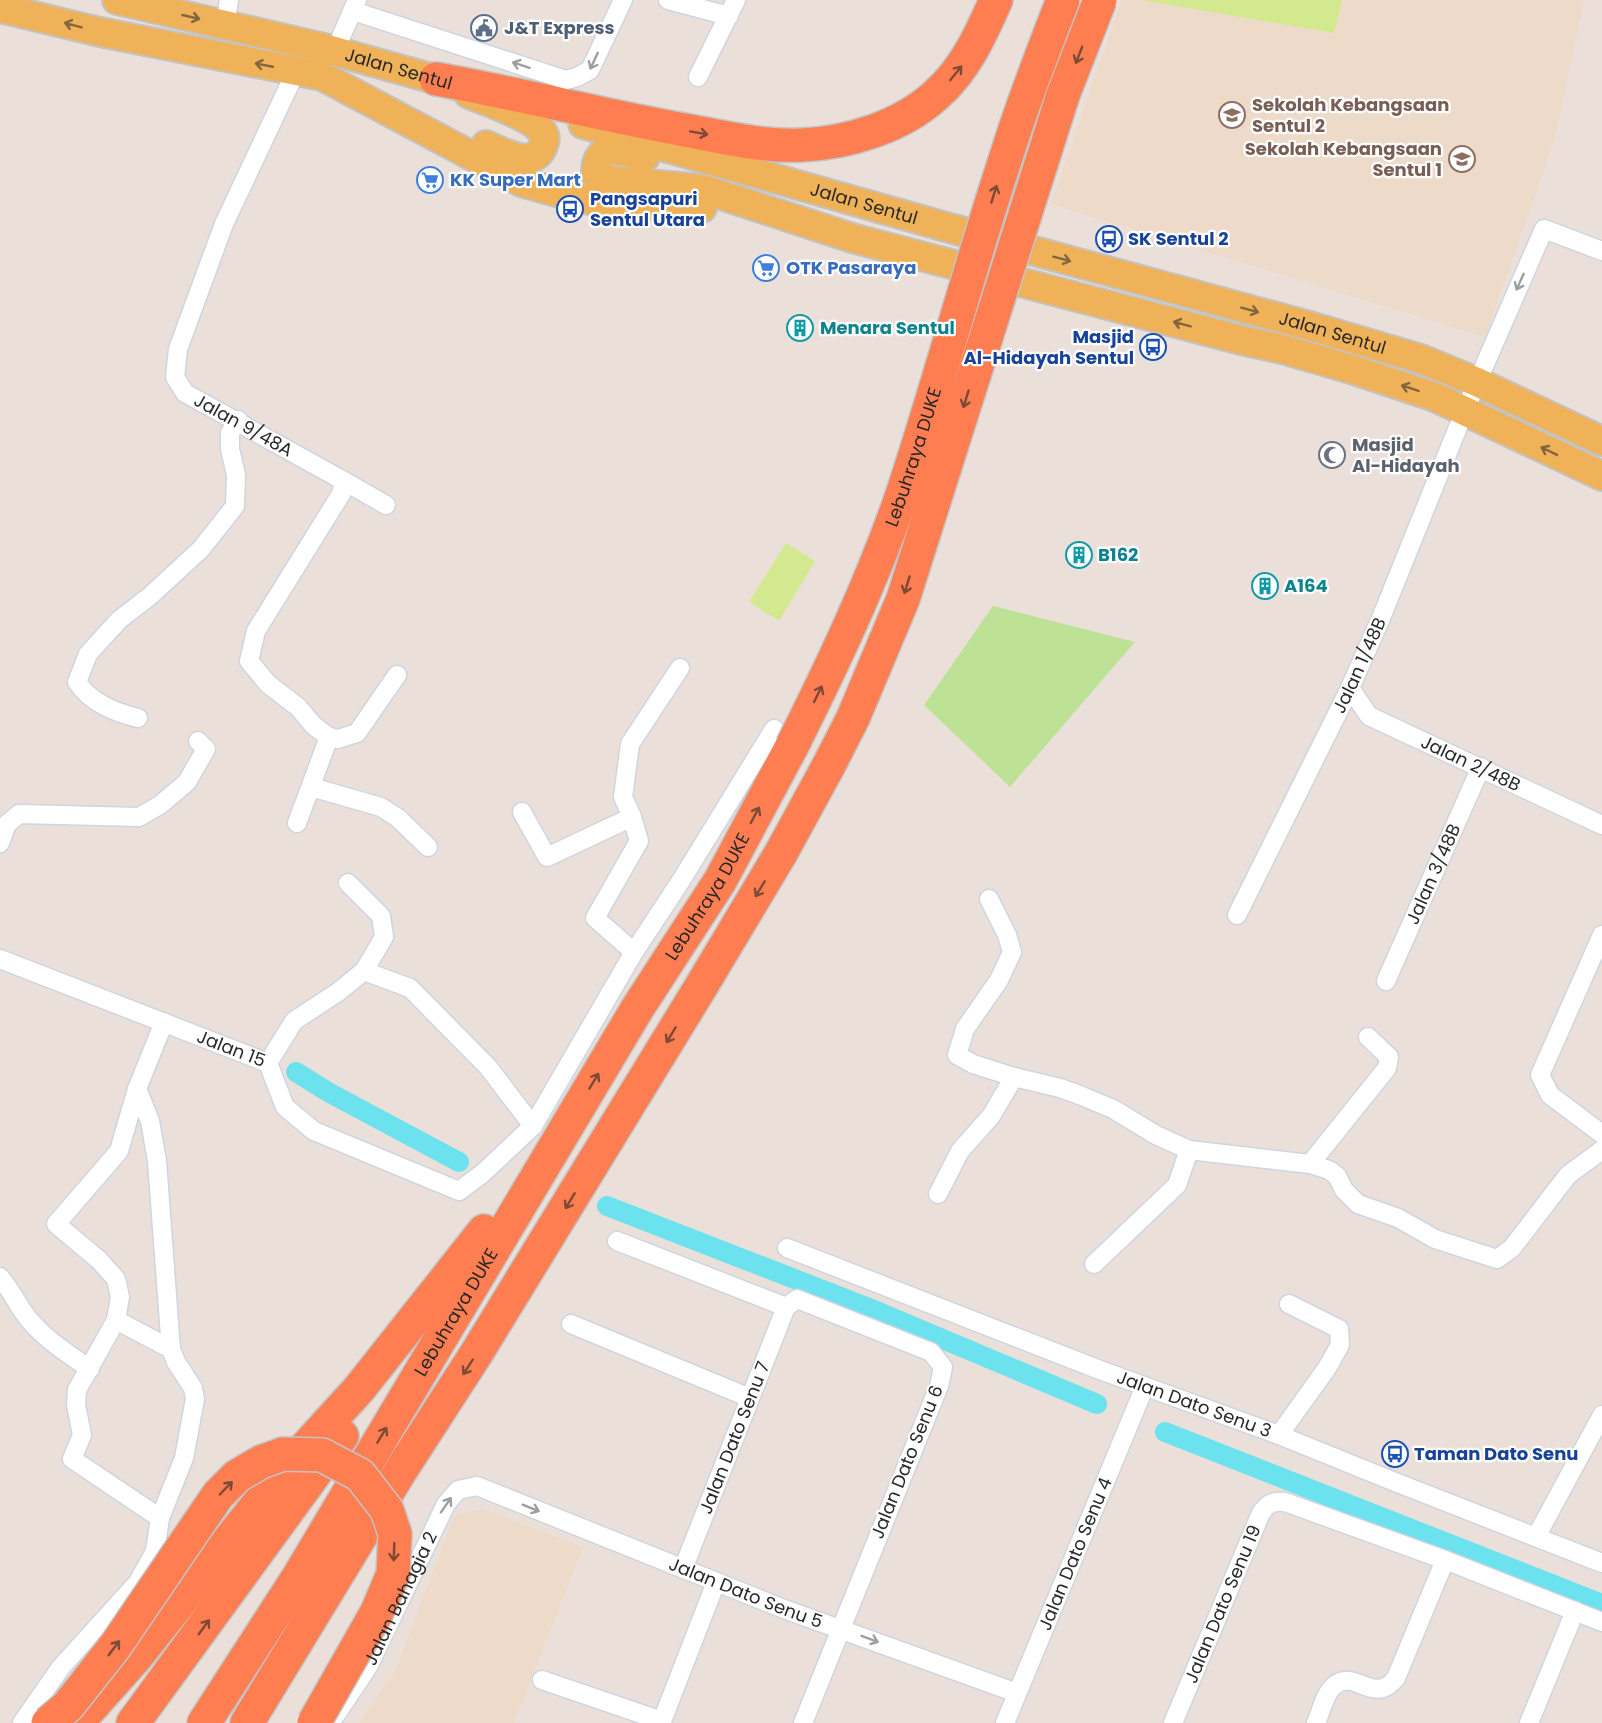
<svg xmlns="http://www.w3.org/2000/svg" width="1602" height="1723" font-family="Poppins,sans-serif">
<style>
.education{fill:#eddac8}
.green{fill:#bde295}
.pitch{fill:#d3e990}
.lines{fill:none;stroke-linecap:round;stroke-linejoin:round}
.canal{stroke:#6be2ee;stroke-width:20}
.street-casing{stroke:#ced5e1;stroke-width:21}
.primary-casing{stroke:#c3c3c3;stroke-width:32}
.highway-casing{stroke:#c3c3c3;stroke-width:36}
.street{stroke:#fff;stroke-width:18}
.primary{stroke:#f0b259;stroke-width:28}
.highway{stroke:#fe7d51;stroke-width:33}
.highway-bridge-casing{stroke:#c3c3c3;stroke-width:36;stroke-linecap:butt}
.highway-bridge{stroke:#fe7d51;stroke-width:33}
.oneway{stroke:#82663e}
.oneway2{stroke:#7e4a38}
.oneway3{stroke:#9e9e9e}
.labels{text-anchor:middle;stroke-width:4.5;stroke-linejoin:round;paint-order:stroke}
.service-label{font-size:18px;font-weight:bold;fill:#4e5e75;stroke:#fff;text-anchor:start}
.street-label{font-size:18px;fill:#282828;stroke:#fff}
.education-label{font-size:18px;font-weight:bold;fill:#785e54;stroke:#fff;text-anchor:start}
.shop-label{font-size:18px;font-weight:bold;fill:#366cbe;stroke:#fff;text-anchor:start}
.transit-label{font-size:18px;font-weight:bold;fill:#164399;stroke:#fff;text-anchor:start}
.culture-label{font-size:18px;font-weight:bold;fill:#0d838f;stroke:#fff;text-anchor:start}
.worship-label{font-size:18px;font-weight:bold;fill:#5b616d;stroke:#fff;text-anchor:start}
</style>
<rect width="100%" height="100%" fill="#ebe0d9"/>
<g class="education">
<path d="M1122,0H1584L1554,142L1485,337L1051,204Z"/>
<path d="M482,1509L583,1547L514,1723H359L396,1670L454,1516Z"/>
</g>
<path class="green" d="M993,606L1135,642L1010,787L924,705Z"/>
<g class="pitch">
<path d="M1141,0H1342L1334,33Z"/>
<path d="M786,543L815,561L779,621L749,602Z"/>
</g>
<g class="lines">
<g class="canal">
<path d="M296,1072L328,1092L459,1162"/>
<path d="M607,1206L869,1308L1097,1404"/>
<path d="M1165,1432L1602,1604"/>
</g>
<defs>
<g id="street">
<path d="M668,0L729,16"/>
<path d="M353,11L566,80L577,77L590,70L623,0"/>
<path d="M225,25L229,0"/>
<path d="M335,51L357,0"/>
<path id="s1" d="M296,71L224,224L178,349L175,377L185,393L344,481L341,494L256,631L249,661L268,684L298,707L314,726L329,737L338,739L357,733L397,675"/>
<path d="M698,77L736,0"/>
<path d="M344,481L386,505"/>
<path id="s2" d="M1350,688L1369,716L1602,825"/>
<path d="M138,718C114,712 91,703 77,682L88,654L119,620L150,596L201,549L235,506L236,475L230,449V433L238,420"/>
<path d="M311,787L381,807L398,818L428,847"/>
<path d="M522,812L547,857L632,817L623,797L630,744L680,668"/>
<path d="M632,817L639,841L595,918L634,952"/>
<path d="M297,823L329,737"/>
<path d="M0,843L7,824L19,814L139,817L160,805L187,782L206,749L198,741"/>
<path d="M989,899L1007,935L1012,952L999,980L965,1029L957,1055L973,1064L1014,1077L1060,1088L1082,1096L1113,1109L1156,1135L1189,1150L1310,1164L1329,1170L1337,1176L1344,1190L1358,1204L1398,1218L1435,1239L1497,1259L1512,1248L1568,1175L1602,1150"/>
<path id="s3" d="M1237,915L1350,688L1381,618L1465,410L1544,229L1602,251"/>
<path d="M1602,935L1540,1075L1550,1095L1602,1134"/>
<path id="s4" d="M0,959L268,1063L285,1107L314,1131L459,1191L483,1173L533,1126L488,1067L410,988L364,971"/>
<path id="s5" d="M1386,981L1481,767"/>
<path d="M268,1063L294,1021L338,992L364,971L384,937L381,916L348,883"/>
<path d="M533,1126L634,952L682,879L774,729"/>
<path d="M1310,1164L1387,1068L1389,1057L1368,1037"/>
<path d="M938,1194L960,1151L991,1116L1014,1077"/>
<path d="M617,1241L786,1307"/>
<path id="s6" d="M787,1248L1100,1370L1279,1435L1390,1480L1602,1563"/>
<path d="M1094,1264L1177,1185L1189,1150"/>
<path d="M0,1277C11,1290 17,1304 27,1317C43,1338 68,1354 90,1369"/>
<path d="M116,1320L171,1349"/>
<path d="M571,1324L750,1398"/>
<path d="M1279,1435L1327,1368L1340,1345L1339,1329L1289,1304"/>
<path d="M160,1518L72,1459L82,1435L76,1405L77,1390L116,1320L120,1297L116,1279L99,1260L56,1224L119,1151L137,1089L164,1022"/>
<path d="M1536,1537L1602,1415"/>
<path id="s7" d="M683,1569L786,1307L797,1299L931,1352L943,1367L939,1386L803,1723"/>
<path d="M542,1680L662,1721L716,1582"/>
<path id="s8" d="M335,1716L368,1667L446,1504L458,1490L477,1486L784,1609L1017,1693"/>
<path d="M22,1723L61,1667L138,1582L155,1551L160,1518L184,1458L195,1399L193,1388L176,1362L171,1349L157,1161L150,1121L137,1089"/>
<path id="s9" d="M1005,1723L1145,1386"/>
<path id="s10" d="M1173,1723L1261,1513C1268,1503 1273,1501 1285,1502L1445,1560L1602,1622"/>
<path d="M1316,1723C1321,1712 1325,1692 1335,1685C1356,1669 1374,1706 1396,1678L1445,1560"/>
<path d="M1529,1723L1575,1611"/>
</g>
<g id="primary">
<path id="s11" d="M117,0L320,47L459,86"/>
<path d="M0,8L100,32L322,76L521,182C556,192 591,203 627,205C652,207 677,204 702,208"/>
<path d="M469,94C487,102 528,115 540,129C545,134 546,139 543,146C533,171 503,152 486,145"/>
<path id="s12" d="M583,124L946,227L1306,325L1421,359L1477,382L1602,441"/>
<path d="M645,157C623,152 595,140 596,174L603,179L615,181L703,189L852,238L1241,340L1282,349L1354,370L1435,397L1602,476"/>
</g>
<g id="highway">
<path d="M436,79C521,94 605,116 690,131C727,138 764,147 802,145C848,143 901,127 936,95C965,70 981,34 996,0"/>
<path d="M77,1723L136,1657L286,1469L359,1389L484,1231"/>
<path d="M133,1723L342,1436"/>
<path id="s13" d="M204,1723L299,1576L637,1009L720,881L792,746"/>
<path d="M247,1723L401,1470L476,1354L702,985L781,853L829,765"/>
</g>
</defs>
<use href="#street" class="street-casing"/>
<use href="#primary" class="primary-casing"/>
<use href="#highway" class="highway-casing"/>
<use href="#street" class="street"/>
<use href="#primary" class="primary"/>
<use href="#highway" class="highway"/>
<defs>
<g id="highway-bridge">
<path id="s14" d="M792,746C833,664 873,580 903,492C940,380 970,266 1007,154C1023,102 1043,51 1063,0"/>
<path d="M829,765L853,718L903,599L1063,95L1100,0"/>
<path d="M48,1723L68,1706L116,1645L218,1495L237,1476L261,1462L283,1454L322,1455L360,1475L387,1510L395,1534L393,1574L377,1612L314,1723"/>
</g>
</defs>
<use href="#highway-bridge" class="highway-bridge-casing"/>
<use href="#highway-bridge" class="highway-bridge"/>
</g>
<defs><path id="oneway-shaft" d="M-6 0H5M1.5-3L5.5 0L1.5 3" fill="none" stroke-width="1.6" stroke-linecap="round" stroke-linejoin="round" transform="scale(1.5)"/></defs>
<g class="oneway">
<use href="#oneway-shaft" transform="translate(191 17) rotate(13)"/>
<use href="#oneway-shaft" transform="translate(73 25) rotate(-165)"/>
<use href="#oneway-shaft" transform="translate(264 65) rotate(-169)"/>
<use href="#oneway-shaft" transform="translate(1062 259) rotate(15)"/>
<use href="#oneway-shaft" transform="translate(1250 310) rotate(15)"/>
<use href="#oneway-shaft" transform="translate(1182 324) rotate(-165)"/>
<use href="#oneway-shaft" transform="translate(1410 388) rotate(-162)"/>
<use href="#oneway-shaft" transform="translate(1549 451) rotate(-154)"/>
</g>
<g class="oneway2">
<use href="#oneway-shaft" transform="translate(1079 55) rotate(111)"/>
<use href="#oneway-shaft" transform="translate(956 73) rotate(-51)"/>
<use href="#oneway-shaft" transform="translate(699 133) rotate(10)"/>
<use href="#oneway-shaft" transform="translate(994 194) rotate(-73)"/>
<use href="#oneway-shaft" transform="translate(966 399) rotate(107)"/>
<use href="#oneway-shaft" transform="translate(907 585) rotate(107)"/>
<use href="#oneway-shaft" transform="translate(818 694) rotate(-64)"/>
<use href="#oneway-shaft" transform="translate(755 815) rotate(-62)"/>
<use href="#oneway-shaft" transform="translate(760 889) rotate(121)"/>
<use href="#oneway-shaft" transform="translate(671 1035) rotate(121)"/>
<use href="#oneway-shaft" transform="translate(594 1081) rotate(-59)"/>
<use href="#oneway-shaft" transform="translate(570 1201) rotate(121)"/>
<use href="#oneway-shaft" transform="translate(468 1367) rotate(123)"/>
<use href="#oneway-shaft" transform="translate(382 1435) rotate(-59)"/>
<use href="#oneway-shaft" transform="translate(226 1488) rotate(-46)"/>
<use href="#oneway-shaft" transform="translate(394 1552) rotate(92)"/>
<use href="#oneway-shaft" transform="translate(204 1627) rotate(-54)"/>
<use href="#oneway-shaft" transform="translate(114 1648) rotate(-53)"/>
</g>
<g class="oneway3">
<use href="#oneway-shaft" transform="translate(594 61) rotate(115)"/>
<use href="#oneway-shaft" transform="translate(521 65) rotate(-162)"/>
<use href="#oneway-shaft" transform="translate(1520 282) rotate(114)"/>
<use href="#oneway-shaft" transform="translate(446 1505) rotate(-55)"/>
<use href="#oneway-shaft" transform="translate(531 1508) rotate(22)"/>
<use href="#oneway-shaft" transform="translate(870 1639) rotate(20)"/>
</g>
<defs>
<symbol id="civic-ring" viewBox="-11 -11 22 22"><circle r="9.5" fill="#fff" stroke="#5c6f8a" stroke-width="1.5"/><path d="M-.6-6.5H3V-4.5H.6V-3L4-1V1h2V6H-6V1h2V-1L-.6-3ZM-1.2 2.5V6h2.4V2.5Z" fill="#5c6f8a"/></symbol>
<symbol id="school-ring" viewBox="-11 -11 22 22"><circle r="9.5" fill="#fff" stroke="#8d6e63" stroke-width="1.5"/><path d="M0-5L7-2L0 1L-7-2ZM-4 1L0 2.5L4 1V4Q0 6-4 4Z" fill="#8d6e63"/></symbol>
<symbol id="supermarket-ring" viewBox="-11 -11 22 22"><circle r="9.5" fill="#fff" stroke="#3f7fe0" stroke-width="1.5"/><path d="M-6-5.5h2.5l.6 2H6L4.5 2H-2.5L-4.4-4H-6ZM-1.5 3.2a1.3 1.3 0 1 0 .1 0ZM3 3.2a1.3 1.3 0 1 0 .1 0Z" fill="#3f7fe0"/></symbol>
<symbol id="bus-ring" viewBox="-11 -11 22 22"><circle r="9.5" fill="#fff" stroke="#1a4fb4" stroke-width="1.5"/><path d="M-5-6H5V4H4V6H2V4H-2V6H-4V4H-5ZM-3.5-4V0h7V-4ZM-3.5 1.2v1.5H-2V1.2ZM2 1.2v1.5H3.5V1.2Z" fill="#1a4fb4"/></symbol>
<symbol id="building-ring" viewBox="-11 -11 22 22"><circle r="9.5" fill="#fff" stroke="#0f9aa8" stroke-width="1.5"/><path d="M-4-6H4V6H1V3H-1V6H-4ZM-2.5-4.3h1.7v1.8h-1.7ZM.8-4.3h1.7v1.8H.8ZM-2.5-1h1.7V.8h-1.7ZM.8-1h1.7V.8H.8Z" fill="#0f9aa8"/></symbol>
<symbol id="mosque-ring" viewBox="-11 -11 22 22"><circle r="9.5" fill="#fff" stroke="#6b7280" stroke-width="1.5"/><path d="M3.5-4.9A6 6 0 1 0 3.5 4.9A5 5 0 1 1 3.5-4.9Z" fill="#6b7280"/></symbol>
</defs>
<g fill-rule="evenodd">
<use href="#civic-ring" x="469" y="13" width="30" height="30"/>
<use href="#school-ring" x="1217" y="100" width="30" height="30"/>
<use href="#school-ring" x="1447" y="144" width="30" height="30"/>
<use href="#supermarket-ring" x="415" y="165" width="30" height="30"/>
<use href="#bus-ring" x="555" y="194" width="30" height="30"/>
<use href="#bus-ring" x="1094" y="224" width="30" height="30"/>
<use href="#supermarket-ring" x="751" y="253" width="30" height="30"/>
<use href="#building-ring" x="785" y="313" width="30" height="30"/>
<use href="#bus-ring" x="1138" y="332" width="30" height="30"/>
<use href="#mosque-ring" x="1317" y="440" width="30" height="30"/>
<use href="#building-ring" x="1064" y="540" width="30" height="30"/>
<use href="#building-ring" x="1250" y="571" width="30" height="30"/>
<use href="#bus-ring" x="1380" y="1439" width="30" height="30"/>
</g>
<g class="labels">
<g class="service-label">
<text x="504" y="34">J&amp;T Express</text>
</g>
<g class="street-label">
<text dy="6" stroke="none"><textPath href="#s11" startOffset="290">Jalan Sentul</textPath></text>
<text dy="6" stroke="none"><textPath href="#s12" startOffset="292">Jalan Sentul</textPath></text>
<text dy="6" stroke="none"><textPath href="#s12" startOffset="778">Jalan Sentul</textPath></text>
<text dy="6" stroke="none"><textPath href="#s1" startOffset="416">Jalan 9/48A</textPath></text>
<text dy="6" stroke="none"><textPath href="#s14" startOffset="314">Lebuhraya DUKE</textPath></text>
<text dy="6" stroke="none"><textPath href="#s3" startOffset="278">Jalan 1/48B</textPath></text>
<text dy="6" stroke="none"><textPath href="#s2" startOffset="146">Jalan 2/48B</textPath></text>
<text dy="6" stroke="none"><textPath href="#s5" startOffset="117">Jalan 3/48B</textPath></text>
<text dy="6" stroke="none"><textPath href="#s13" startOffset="968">Lebuhraya DUKE</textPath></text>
<text dy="6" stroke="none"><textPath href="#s4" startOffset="248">Jalan 15</textPath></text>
<text dy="6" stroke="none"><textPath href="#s13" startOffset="482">Lebuhraya DUKE</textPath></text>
<text dy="6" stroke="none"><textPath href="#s6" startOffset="436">Jalan Dato Senu 3</textPath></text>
<text dy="6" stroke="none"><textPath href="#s7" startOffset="141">Jalan Dato Senu 7</textPath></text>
<text transform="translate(907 1462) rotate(-68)" y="6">Jalan Dato Senu 6</text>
<text dy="6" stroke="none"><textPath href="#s9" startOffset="183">Jalan Dato Senu 4</textPath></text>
<text dy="6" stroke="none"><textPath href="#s8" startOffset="567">Jalan Dato Senu 5</textPath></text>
<text dy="6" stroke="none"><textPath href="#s8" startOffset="135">Jalan Bahagia 2</textPath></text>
<text dy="6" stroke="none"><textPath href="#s10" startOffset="129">Jalan Dato Senu 19</textPath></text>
</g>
<g class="education-label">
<text x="1252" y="111">Sekolah Kebangsaan<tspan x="1252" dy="21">Sentul 2</tspan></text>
<text x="1442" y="155" text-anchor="end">Sekolah Kebangsaan<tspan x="1442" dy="21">Sentul 1</tspan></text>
</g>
<g class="shop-label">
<text x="450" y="186">KK Super Mart</text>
<text x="786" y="274">OTK Pasaraya</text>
</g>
<g class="transit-label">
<text x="590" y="205">Pangsapuri<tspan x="590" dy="21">Sentul Utara</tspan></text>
<text x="1128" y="245">SK Sentul 2</text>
<text x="1134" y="343" text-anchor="end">Masjid<tspan x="1134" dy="21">Al-Hidayah Sentul</tspan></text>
<text x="1414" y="1460">Taman Dato Senu</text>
</g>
<g class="culture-label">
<text x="820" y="334">Menara Sentul</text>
<text x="1098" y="561">B162</text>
<text x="1284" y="592">A164</text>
</g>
<g class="worship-label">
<text x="1352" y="451">Masjid<tspan x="1352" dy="21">Al-Hidayah</tspan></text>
</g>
</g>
</svg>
